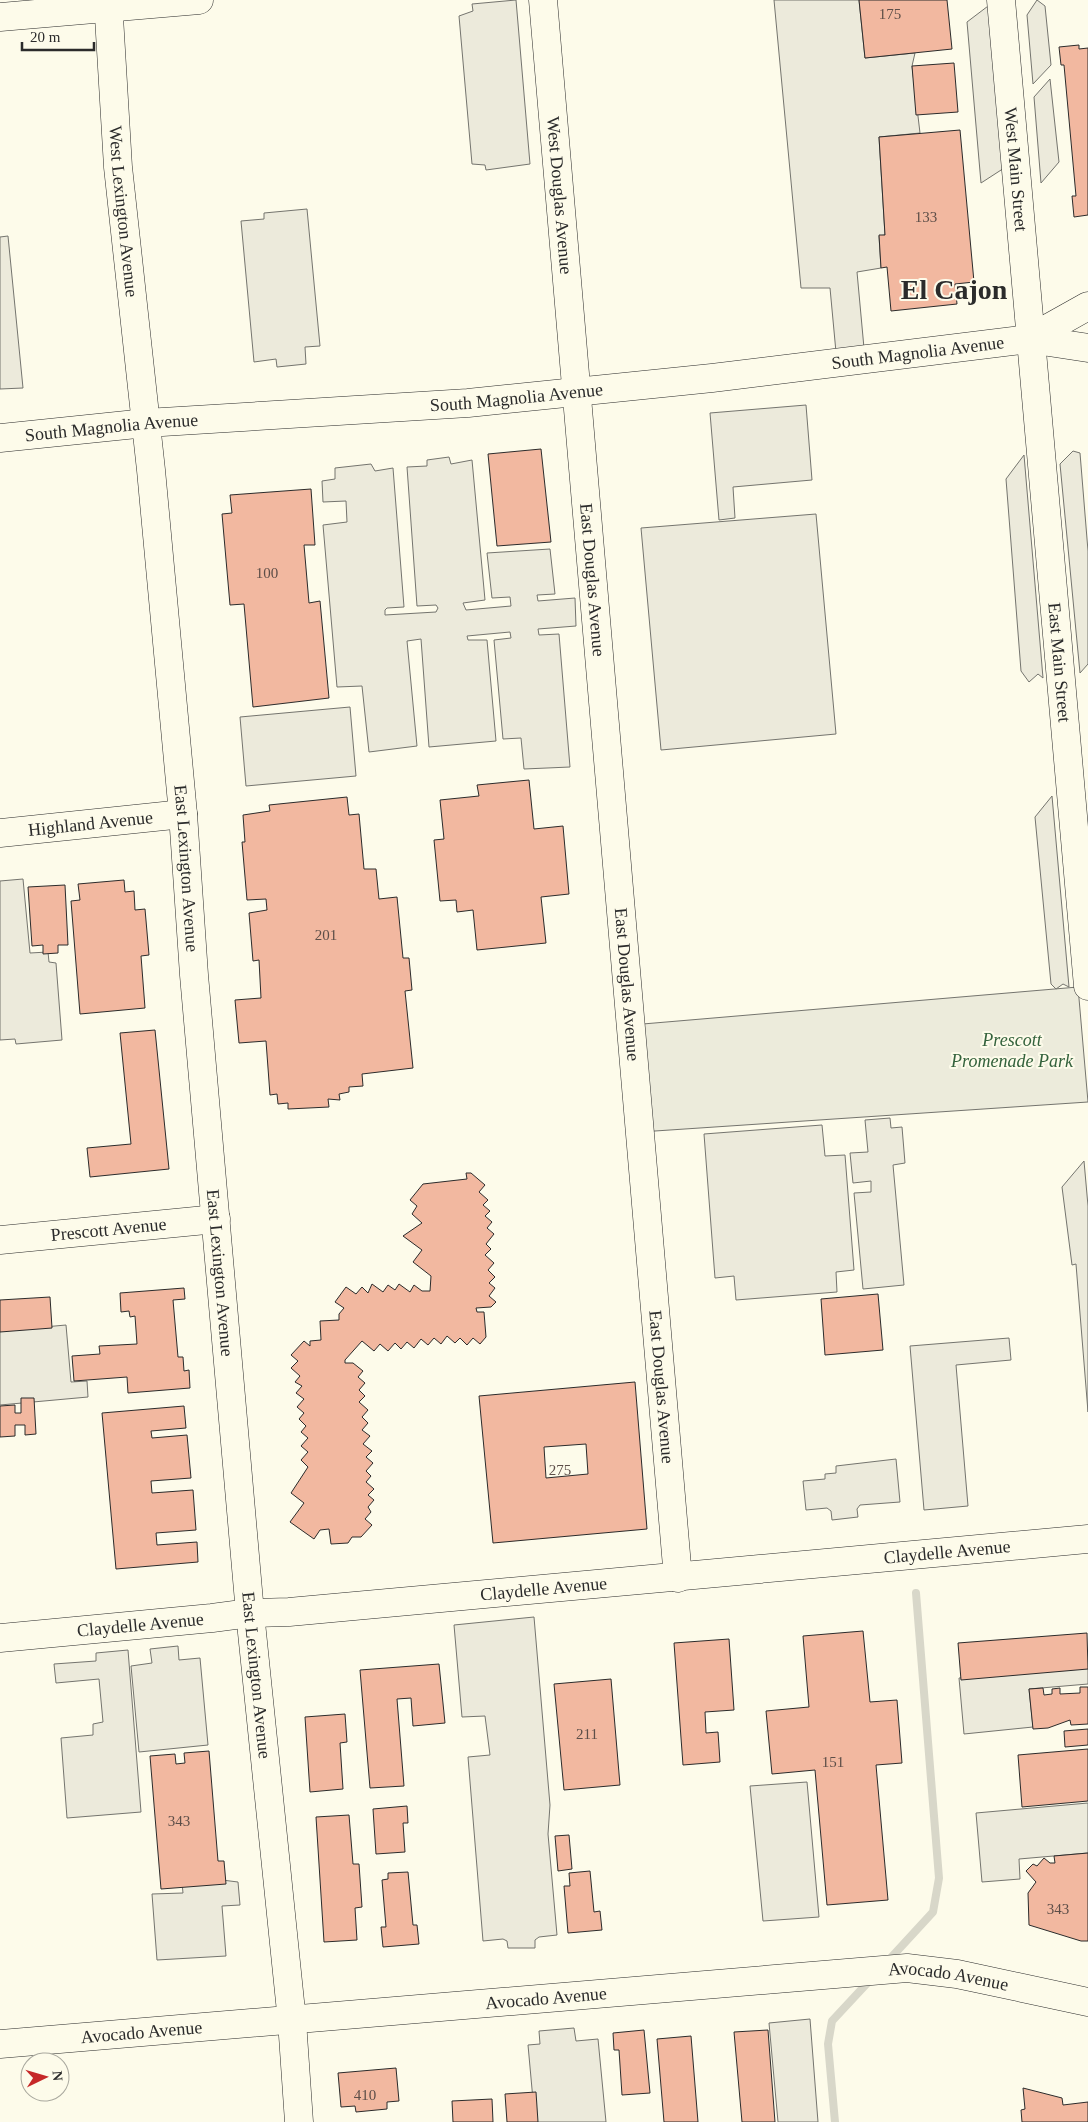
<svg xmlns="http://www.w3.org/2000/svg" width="1088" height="2122" font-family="'Times New Roman',serif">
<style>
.green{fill:#ecebdb;stroke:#74746e}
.parking{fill:#eceadb;stroke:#74746e}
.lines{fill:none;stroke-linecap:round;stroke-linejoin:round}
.stream{stroke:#d8d7c9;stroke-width:8}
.building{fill:#f2b8a0;stroke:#2b2b2b;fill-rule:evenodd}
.minor-casing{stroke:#2b2b2b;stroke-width:29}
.major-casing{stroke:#2b2b2b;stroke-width:29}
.minor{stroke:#fdfbea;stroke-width:28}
.major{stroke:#fdfbea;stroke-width:28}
.labels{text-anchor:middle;stroke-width:4;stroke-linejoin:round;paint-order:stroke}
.number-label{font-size:15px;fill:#5d4e48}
.street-label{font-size:18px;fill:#2b2b2b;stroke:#fdfbea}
.park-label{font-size:18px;font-style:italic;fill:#34623c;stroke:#fdfbea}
.town-label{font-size:28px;font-weight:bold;fill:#2b2b2b;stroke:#fdfbea}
</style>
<rect width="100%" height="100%" fill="#fdfbea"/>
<path class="green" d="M1078,987L1088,1102L640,1132L631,1025Z"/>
<g class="parking">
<path d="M516,0L530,164L486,170L485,165L472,164L459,16L473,11L472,4Z"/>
<path d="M774,0H859L865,58L915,53L912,66L920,133L879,137L885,235L879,236L881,268L857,272L865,359L837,363L830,288H801Z"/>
<path d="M996,0L1015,161L981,183L967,22Z"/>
<path d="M1037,0L1045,6L1051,65L1033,84L1027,15Z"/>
<path d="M1050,79L1059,162L1041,183L1034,97Z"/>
<path d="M307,209L320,346L305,347L306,364L277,367L276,359L254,362L241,221L264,219V213Z"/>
<path d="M8,236L23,388L0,389V237Z"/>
<path d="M806,405L812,480L733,487L735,518L719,520L710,413Z"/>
<path d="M1073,451L1080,453L1088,551V664L1080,673L1060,464Z"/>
<path d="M1024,455L1043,678L1038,674L1029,682L1021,671L1006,479Z"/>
<path d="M449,457L451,464L472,460L485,600L463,603L466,610L511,606L510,597L492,598L487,553L550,549L555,594L537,595L538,601L575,598L576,626L538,629L539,635L559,634L570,767L524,769L521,738L503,739L494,640L511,638L510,632L467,636L468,640H487L496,741L429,747L421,639L407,641L417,746L369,752L362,686L337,687L323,525L347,522L346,501L323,502L322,481L335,479V468L371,464L375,471L393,468L404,607L387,608L385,610V615L436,612L438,608L436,605L417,606L407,467L427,466V460Z"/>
<path d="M816,514L836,734L661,750L641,528Z"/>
<path d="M350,707L356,776L246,786L240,717Z"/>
<path d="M1052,796L1069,987L1063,984L1056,989L1051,984L1035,817Z"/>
<path d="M23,879L30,953L48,952L49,962L56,963L62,1040L16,1044L15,1039L0,1040V881Z"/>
<path d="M890,1118L891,1128L902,1127L905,1163L893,1165L904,1285L863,1289L854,1193L871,1192V1181L853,1183L850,1153L868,1152L865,1120Z"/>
<path d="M822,1125L825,1156L845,1155L854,1270L836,1272L837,1292L736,1300L734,1276L715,1278L704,1134Z"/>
<path d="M1084,1161L1088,1206V1412L1076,1264L1072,1265L1062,1187Z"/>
<path d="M66,1325L71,1382L87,1381L88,1397L0,1405V1331Z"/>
<path d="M1009,1338L1011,1360L956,1365L968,1506L924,1510L910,1346Z"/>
<path d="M896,1459L900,1502L860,1505L857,1509L858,1517L832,1520L831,1511L827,1508L806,1510L803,1481L825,1479V1474L836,1473V1466Z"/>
<path d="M534,1617L550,1805L548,1834L557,1935L539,1937L535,1940V1948H508L507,1941L503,1939L483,1941L468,1757L490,1755L485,1716L462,1717L454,1625Z"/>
<path d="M178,1646L179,1660L200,1658L208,1745L139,1752L131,1666L152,1663L150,1649Z"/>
<path d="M128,1650L141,1812L67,1818L61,1738L93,1735V1724L103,1722L99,1679L56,1683L54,1664L96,1661V1653Z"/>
<path d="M1088,1666V1684L1029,1689L1033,1727L964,1734L959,1678Z"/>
<path d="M807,1782L819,1917L763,1921L750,1786Z"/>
<path d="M1088,1803V1853L1019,1859L1020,1879L982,1882L976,1813Z"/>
<path d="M222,1880L238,1882L240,1905L222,1906L226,1956L157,1960L152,1894L183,1893L182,1883Z"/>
<path d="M810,2019L818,2122H778L769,2023Z"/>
<path d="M574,2028L576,2041L598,2039L606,2122H535L528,2045L540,2044L539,2031Z"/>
</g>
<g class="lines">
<g class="stream">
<path d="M887,1962L933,1912L939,1878L916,1593"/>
<path d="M835,2122L828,2044L832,2021L872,1978"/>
</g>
</g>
<g class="building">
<path d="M859,0H947L952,49L865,58Z"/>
<path d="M1079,45V49L1088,48V215L1074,217L1072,196H1076L1064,65H1061L1059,47Z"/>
<path d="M954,63L958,112L916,115L912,66Z"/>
<path d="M960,130L974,282L955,284L957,304L891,311L887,267L881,268L879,235H885L879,137Z"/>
<path d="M541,449L551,542L497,546L488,454Z"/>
<path d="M311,489L315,545H304L309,603L320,601L329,698L253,707L244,604L230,605L222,514L232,513L230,495Z"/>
<path d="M529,780L534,829L563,826L569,894L541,897L546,943L477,950L473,910L457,912L456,900L440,901L434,840L444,839L440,800L479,796L477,785Z"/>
<path d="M347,797L349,815L359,814L364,869H376L379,899L397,897L403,958H409L412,990L405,991L413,1068L362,1074L363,1086L349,1087V1092L339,1094L340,1100L328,1099L329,1107L288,1109V1103L278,1104L277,1094L270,1095L266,1041L239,1043L235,1000L261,998L259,960L253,961L249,913L267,910L266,899L247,900L242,842H245L243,815L270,811L269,805Z"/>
<path d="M124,880L125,892L134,891L135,910L145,909L149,955L141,956L145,1008L80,1014L71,901L80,900L78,884Z"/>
<path d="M65,885L68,945H58V953L43,954V945L32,946L28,887Z"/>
<path d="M155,1030L169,1169L90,1177L87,1148L131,1144L120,1033Z"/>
<path d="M466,1173H471L485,1185L479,1192L488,1200L483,1205L490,1211L485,1216L492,1222L487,1228L494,1234L486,1244L491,1249L485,1255L494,1263L488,1270L495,1277L489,1283L495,1288L489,1296L496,1302L491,1307L476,1308L477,1312H484L486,1337L480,1344L473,1338L467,1345L460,1338L455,1343L447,1336L441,1344L434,1338L428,1345L421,1339L414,1348L407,1342L401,1349L395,1343L388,1351L380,1344L374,1351L362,1341L345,1360V1363H353L363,1371L358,1377L365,1383L359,1390L365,1396L359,1402L368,1410L362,1417L368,1423L362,1430L370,1436L363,1444L372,1451L366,1457L373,1463L366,1471L371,1476L366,1482L374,1489L368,1495L374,1500L368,1507L371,1512L365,1519L372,1525L361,1537H352L348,1543L331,1544L329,1529L320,1530L314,1539L290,1522L304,1503L291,1493L308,1467L301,1460L308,1452L301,1446L308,1438L301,1432L306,1426L299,1419L304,1413L297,1407L304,1399L296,1393L302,1386L295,1382L300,1376L291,1368L298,1361L291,1355L304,1341L310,1346V1341L321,1340L320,1321L339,1320V1314L344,1308L335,1302L346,1287L356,1294L362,1287L368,1293L372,1284L383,1292L388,1285L395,1290L399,1284L410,1292L414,1285L422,1291H430L431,1276L413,1262L422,1250L403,1236L422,1223L412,1214L417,1206L410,1200L423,1184L467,1179Z"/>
<path d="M184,1288L185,1299L173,1300L178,1357H183L184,1371L189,1370L190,1388L128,1393L127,1377L74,1381L72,1356L100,1354L99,1346L137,1344L135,1316L130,1317L129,1311L121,1312L120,1293Z"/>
<path d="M878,1294L883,1350L825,1355L821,1299Z"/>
<path d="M50,1297L52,1328L0,1332V1300Z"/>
<path d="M635,1382L647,1529L493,1543L479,1396ZM586,1444L588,1474L546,1478L544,1447Z"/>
<path d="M21,1398H34L36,1434L25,1435V1425H15V1436L0,1437V1406L15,1405V1413H21Z"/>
<path d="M184,1406L186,1428L151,1431L152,1438L187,1435L191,1478L151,1481L152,1493L193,1490L196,1530L156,1533L157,1545L197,1542L198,1562L116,1569L102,1413Z"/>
<path d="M863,1631L870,1702L897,1700L902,1763L876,1765L888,1900L827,1905L815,1770L772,1774L766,1711L809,1707L803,1636Z"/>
<path d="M1087,1633L1088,1669L961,1680L958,1643Z"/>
<path d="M729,1639L734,1710L705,1712L706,1733L718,1732L720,1762L683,1765L674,1643Z"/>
<path d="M439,1664L445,1723L413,1726L411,1698L397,1699L404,1786L370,1788L360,1670Z"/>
<path d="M611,1679L620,1785L564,1790L554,1684Z"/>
<path d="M1080,1687H1088V1724L1071,1725L1070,1720L1048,1728L1033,1729L1029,1689L1043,1688L1044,1695L1052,1694V1689L1060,1688V1694L1080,1693Z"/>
<path d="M345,1714L347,1742L340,1743L343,1789L310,1792L305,1717Z"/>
<path d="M1088,1729V1745L1065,1747L1064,1731Z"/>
<path d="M1088,1749V1801L1022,1807L1018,1755Z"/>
<path d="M209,1751L218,1861H224L226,1884L161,1889L150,1756L175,1754L176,1764L185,1763L184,1753Z"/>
<path d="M407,1806L408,1823H403L405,1852L376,1854L373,1809Z"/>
<path d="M349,1815L353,1864H359L362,1907L355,1908L357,1940L324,1942L316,1817Z"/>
<path d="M569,1835L572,1869L558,1871L555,1836Z"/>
<path d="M1088,1853V1941H1081L1029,1925L1028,1893L1036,1882L1026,1871L1033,1864L1037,1866L1044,1858L1050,1863H1055L1054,1856Z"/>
<path d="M590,1871L594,1912L600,1911L602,1930L568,1933L564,1886H570L569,1873Z"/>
<path d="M408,1872L413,1925H417L419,1944L383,1947L381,1927H386L382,1880L388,1879V1873Z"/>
<path d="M644,2030L650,2093L622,2095L619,2050H614L613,2033Z"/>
<path d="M768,2030L775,2122H742L734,2032Z"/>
<path d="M691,2036L698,2122H664L657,2039Z"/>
<path d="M396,2068L399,2101L387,2102V2109L356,2112L355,2106L341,2107L338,2073Z"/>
<path d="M1023,2088L1062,2098L1063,2105L1088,2102V2122H1022L1021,2110L1025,2109Z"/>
<path d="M536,2092L538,2122H507L505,2094Z"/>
<path d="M492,2099L493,2122H453L452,2101Z"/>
</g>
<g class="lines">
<defs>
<g id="minor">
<path id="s1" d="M108,0L118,167L151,470L183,814L194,975L250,1613L292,2021L299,2122"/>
<path id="s2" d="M543,0L678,1578"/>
<path d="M0,17L199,0"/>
<path id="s3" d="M0,833L183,814"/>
<path id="s4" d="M0,1240L216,1219"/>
<path id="s5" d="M0,1638L212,1618L250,1613L289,1612L1088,1539"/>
</g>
<g id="major">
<path id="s6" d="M1001,0L1088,986"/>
<path d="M1029,339L1088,306"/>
<path id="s7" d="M0,438L146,423L468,403L712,378L1029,339L1088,348"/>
<path id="s8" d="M0,2044L907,1968L957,1974L1088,2002"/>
</g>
</defs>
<use href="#minor" class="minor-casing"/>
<use href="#major" class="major-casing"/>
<use href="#minor" class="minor"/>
<use href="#major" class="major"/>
</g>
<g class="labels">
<g class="number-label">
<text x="890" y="19">175</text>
<text x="926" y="222">133</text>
<text x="267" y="578">100</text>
<text x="326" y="940">201</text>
<text x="560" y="1475">275</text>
<text x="587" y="1739">211</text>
<text x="833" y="1767">151</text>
<text x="179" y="1826">343</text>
<text x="1058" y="1914">343</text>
<text x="365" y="2100">410</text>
</g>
<g class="street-label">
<text dy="6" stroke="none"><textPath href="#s6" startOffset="170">West Main Street</textPath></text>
<text dy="6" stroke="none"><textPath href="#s2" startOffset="196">West Douglas Avenue</textPath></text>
<text dy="6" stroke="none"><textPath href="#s1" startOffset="212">West Lexington Avenue</textPath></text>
<text dy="6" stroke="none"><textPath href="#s7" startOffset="922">South Magnolia Avenue</textPath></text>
<text dy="6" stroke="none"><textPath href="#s7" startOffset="518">South Magnolia Avenue</textPath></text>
<text dy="6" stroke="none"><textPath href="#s7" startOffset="112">South Magnolia Avenue</textPath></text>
<text dy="6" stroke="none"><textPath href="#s2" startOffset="582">East Douglas Avenue</textPath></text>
<text dy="6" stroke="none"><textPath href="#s6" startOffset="665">East Main Street</textPath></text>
<text dy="6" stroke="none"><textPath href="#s3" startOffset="91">Highland Avenue</textPath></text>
<text dy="6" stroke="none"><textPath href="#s1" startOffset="872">East Lexington Avenue</textPath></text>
<text dy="6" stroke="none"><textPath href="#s2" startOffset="988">East Douglas Avenue</textPath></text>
<text dy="6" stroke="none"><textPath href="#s4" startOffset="109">Prescott Avenue</textPath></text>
<text dy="6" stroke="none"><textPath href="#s1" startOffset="1278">East Lexington Avenue</textPath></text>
<text dy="6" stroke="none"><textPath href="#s2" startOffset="1392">East Douglas Avenue</textPath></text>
<text dy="6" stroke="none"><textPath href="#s5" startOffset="951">Claydelle Avenue</textPath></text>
<text dy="6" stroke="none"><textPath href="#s5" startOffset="546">Claydelle Avenue</textPath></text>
<text dy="6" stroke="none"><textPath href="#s5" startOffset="141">Claydelle Avenue</textPath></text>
<text dy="6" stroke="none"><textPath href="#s1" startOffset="1682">East Lexington Avenue</textPath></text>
<text dy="6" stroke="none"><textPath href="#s8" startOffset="952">Avocado Avenue</textPath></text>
<text dy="6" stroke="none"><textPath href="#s8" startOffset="548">Avocado Avenue</textPath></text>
<text dy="6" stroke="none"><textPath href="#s8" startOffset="142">Avocado Avenue</textPath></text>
</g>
<g class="park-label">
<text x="1012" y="1046">Prescott<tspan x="1012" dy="21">Promenade Park</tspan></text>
</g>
<g class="town-label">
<text x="954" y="299">El Cajon</text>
</g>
</g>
<g transform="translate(45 2077) rotate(85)"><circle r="24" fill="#fdfbea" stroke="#a9a89e"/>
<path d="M0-4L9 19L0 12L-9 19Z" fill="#c62828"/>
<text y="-8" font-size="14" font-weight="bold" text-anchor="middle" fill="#2b2b2b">N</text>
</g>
<path d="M22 42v8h72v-8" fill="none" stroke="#2b2b2b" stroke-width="2.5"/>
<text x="30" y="42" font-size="15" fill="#2b2b2b" stroke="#fdfbea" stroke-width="4" paint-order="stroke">20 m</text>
</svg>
